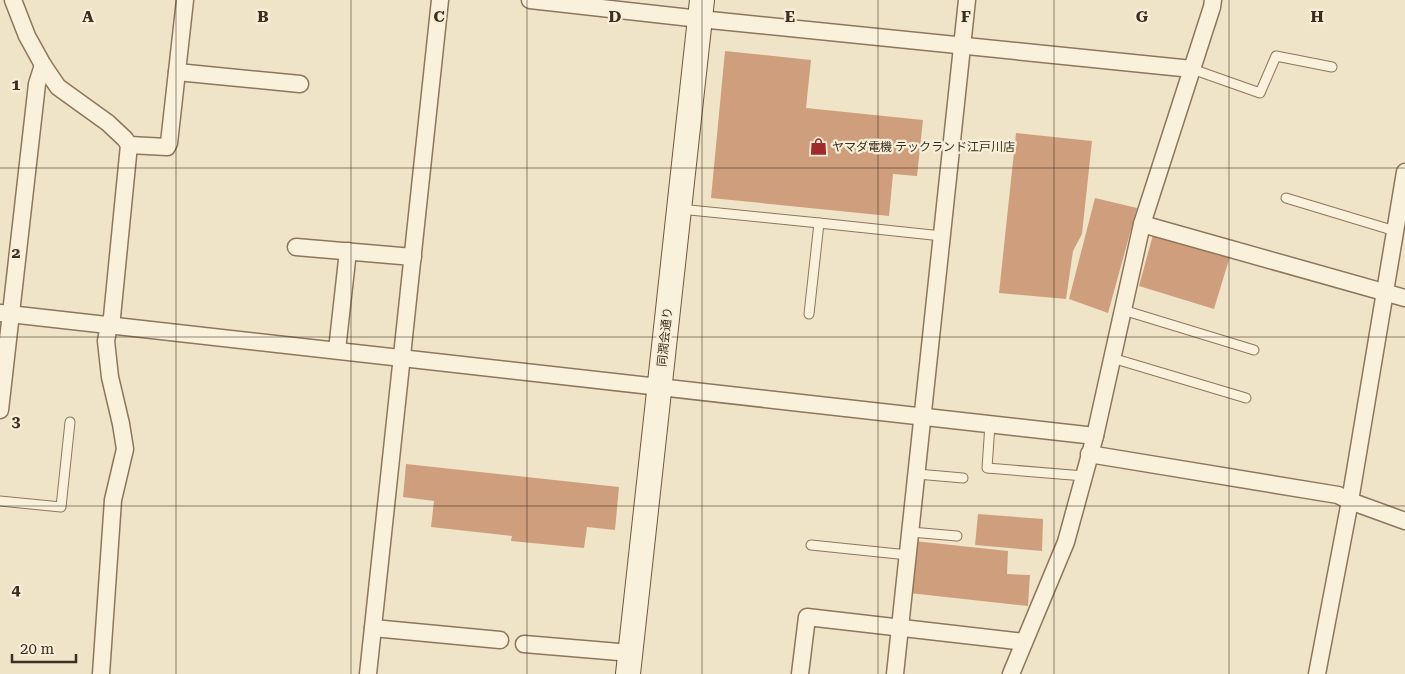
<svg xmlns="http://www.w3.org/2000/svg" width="1405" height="674" font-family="'Roboto Serif','Noto Sans JP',serif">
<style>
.building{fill:#cf9f7d}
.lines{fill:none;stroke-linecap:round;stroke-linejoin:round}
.lane-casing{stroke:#8d765c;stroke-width:11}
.street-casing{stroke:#8d765c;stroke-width:19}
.secondary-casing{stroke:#6f573f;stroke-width:26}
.lane{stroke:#faf1dc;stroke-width:9}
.street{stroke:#faf1dc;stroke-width:16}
.secondary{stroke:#faf1dc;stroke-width:24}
.grid{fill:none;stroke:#3d2e20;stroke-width:1;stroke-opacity:0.55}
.labels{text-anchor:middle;stroke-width:4.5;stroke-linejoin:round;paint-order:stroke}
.poi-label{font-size:12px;fill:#3d2e20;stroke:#f7eed8;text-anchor:start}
.street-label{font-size:12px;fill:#3d2e20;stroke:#f7eed8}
.grid-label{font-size:16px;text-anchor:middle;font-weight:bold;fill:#3d2e20;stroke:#f7eed8;stroke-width:4.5;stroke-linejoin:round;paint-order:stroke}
</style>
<rect width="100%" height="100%" fill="#f0e4c8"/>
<g class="building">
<path d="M725,51L811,60L806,108L923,120L917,176L893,174L889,216L711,198Z"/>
<path d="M1016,133L1092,141L1082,234L1073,251L1066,299L999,293Z"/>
<path d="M1095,198L1137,208L1108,313L1069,299Z"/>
<path d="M1154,231L1231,253L1214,309L1139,286Z"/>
<path d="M406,464L619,487L615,530L587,527L584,548L511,541L512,536L431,527L434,501L403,497Z"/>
<path d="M978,514L1043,519L1042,551L975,545Z"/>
<path d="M914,541L1008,551L1007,574L1030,575L1028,606L909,593Z"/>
</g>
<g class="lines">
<defs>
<g id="lane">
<path d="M1192,69L1260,93L1276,56L1332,67"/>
<path d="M1286,198L1395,231"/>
<path d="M680,209L819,223"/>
<path d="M1123,310L1254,350"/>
<path d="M809,314L819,223L942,236"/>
<path d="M1112,358L1246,398"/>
<path d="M990,424L987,468L1084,476"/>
<path d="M917,474L963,478"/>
<path d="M0,501L61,507L70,422"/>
<path d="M911,532L957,536"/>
<path d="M811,545L908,555"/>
</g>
<g id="street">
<path d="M13,0L27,36L43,65L58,87L108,123L125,139L129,145L112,317L109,325L106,341L110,377L121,424L125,449L113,500L101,674"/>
<path d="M530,0L700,19L1192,69"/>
<path d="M177,72L300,84"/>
<path d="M129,145L167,147L169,143L185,0"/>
<path d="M1142,224L1405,298"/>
<path d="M296,247L413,257"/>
<path d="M0,313L1095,436"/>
<path d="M337,350L348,251"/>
<path d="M0,410L37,84L43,65"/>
<path d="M1089,454L1338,495L1350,501L1405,521"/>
<path d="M373,628L500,640"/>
<path d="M524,644L631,653"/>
<path d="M368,674L440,0"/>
<path d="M800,674L807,617L1024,642"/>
<path d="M895,674L967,0"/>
<path d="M1011,674L1066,542L1095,436L1142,224L1212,7L1213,0"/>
<path d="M1317,674L1350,501L1405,172"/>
</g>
<path id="secondary" d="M628,674L702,0"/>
</defs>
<use href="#lane" class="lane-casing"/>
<use href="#street" class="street-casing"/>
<use href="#secondary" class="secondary-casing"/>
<use href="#lane" class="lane"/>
<use href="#street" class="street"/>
<use href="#secondary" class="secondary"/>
</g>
<path class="grid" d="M176,0V674M351,0V674M527,0V674M702,0V674M878,0V674M1054,0V674M1229,0V674M0,168H1405M0,337H1405M0,506H1405"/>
<defs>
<symbol id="shop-bare" viewBox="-9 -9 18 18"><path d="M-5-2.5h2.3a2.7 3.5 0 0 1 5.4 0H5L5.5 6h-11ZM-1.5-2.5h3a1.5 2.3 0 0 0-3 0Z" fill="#9e2a2b" stroke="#f7eed8" stroke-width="2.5" paint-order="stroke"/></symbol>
</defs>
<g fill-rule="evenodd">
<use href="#shop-bare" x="806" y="134" width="25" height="25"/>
</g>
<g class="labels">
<g class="poi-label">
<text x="832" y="151">ヤマダ電機 テックランド江戸川店</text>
</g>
<g class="street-label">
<text transform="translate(665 337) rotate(-84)" y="4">同潤会通り</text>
</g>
</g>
<g class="grid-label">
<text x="88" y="22">A</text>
<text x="263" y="22">B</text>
<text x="439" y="22">C</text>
<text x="615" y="22">D</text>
<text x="790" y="22">E</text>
<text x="966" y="22">F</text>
<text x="1142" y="22">G</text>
<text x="1317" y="22">H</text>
<text x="16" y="90">1</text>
<text x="16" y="258">2</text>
<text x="16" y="427">3</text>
<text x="16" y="595">4</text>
</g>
<path d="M12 654v8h64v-8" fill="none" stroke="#3d2e20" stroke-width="2.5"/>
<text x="20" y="654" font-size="15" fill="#3d2e20" stroke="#f7eed8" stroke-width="4" paint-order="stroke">20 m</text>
</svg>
